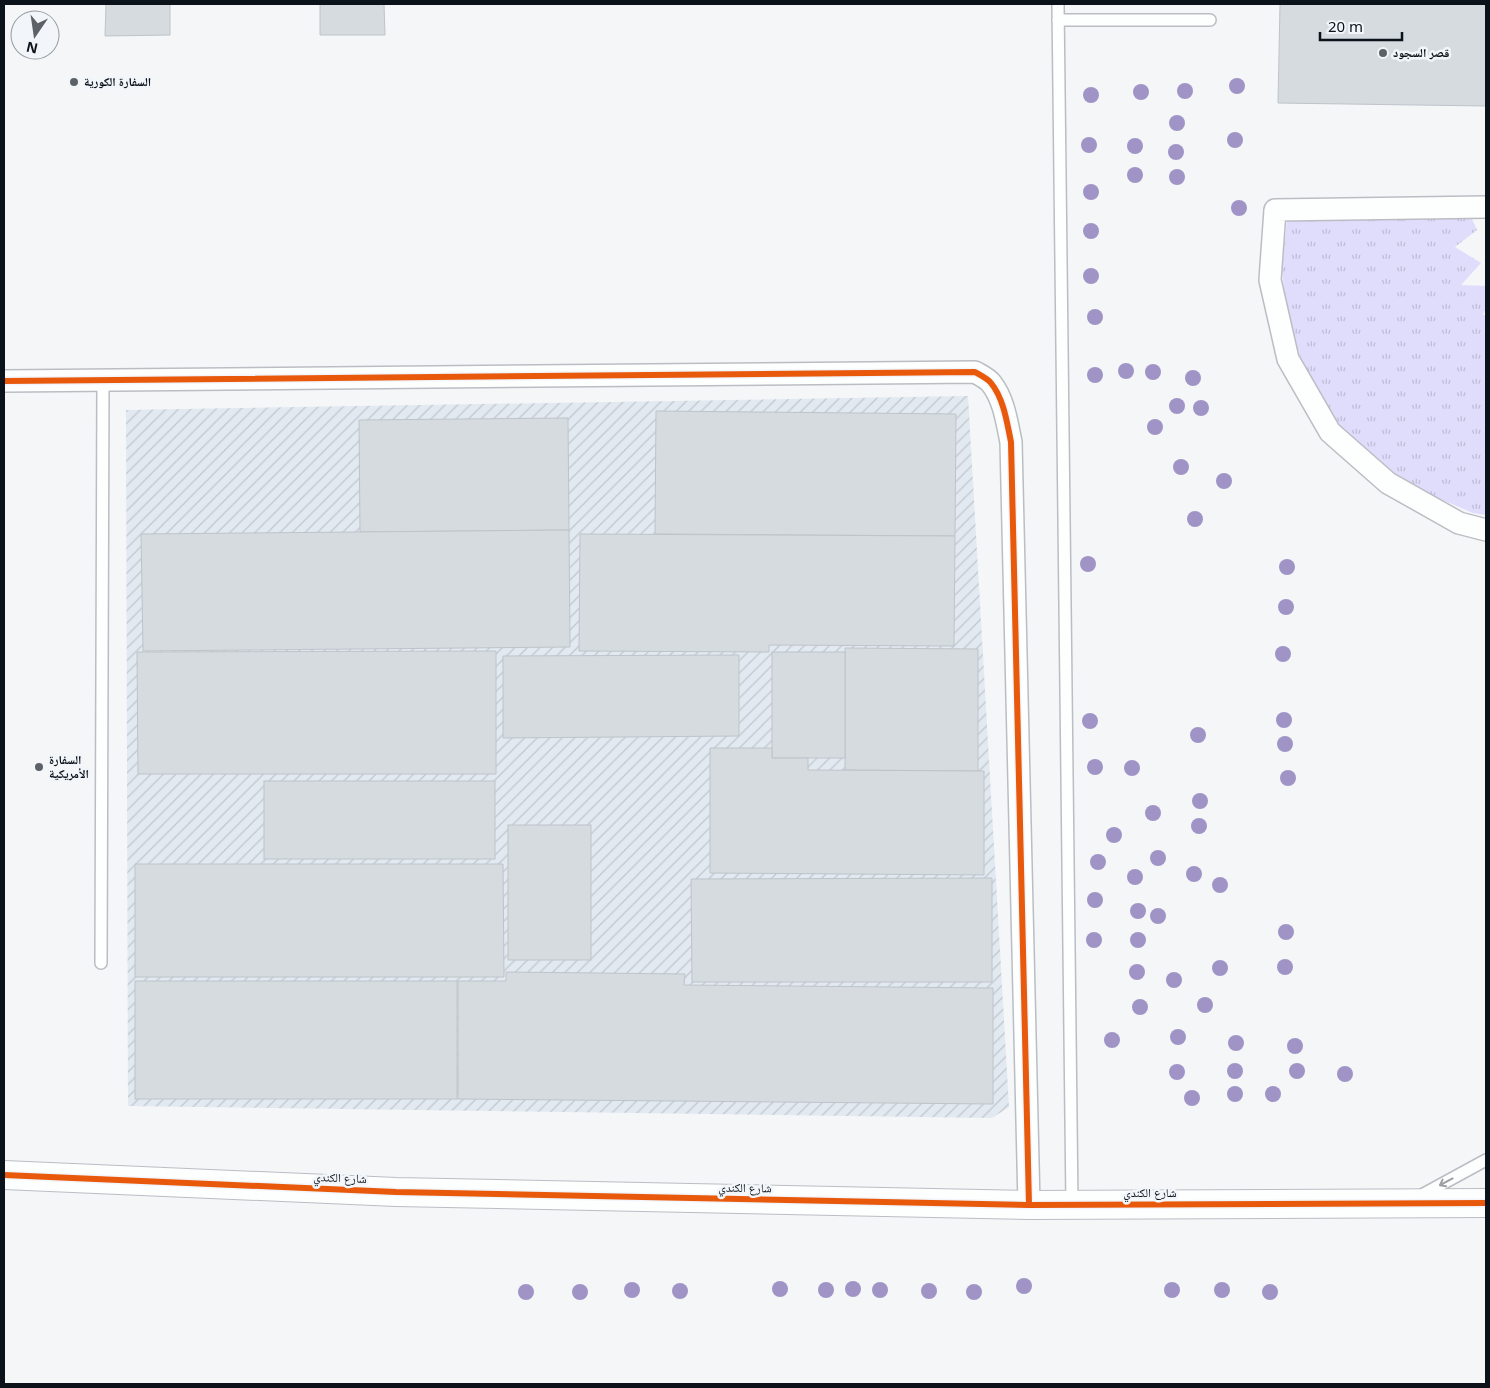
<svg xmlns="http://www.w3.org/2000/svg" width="1490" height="1388" font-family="'Noto Sans','Noto Naskh Arabic',sans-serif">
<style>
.industrial{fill:url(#industrial-furrows)}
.grass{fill:url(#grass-tufts)}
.building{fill:#d5dbdf;stroke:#bec4c9}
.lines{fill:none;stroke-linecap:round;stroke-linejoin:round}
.lane-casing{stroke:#babec3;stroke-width:14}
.street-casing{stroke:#babec3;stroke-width:24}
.secondary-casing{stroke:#babec3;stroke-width:30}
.lane{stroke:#fdfefe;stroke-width:11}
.street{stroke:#fdfefe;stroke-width:21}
.secondary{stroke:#fdfefe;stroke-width:28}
.cycleway-casing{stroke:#f2f6fa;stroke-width:9}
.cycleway{stroke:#e8590c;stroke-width:6}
.tree{fill:#a094c6}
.oneway{stroke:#9ca0a3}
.poi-dot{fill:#5d6268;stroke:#f2f6fa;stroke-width:2}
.labels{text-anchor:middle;stroke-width:5;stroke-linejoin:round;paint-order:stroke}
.poi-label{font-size:12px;font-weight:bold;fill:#0b121a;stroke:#f2f6fa;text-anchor:start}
.street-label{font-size:12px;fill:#0b121a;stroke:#f2f6fa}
</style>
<defs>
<pattern id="industrial-furrows" width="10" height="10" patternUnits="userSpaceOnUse" patternTransform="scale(1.25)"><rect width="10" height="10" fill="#e2e9f1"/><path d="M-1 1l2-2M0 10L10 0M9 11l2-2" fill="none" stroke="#c1c7ce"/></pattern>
<pattern id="grass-tufts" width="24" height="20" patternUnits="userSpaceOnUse" patternTransform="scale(1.25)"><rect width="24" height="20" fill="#e0dcfb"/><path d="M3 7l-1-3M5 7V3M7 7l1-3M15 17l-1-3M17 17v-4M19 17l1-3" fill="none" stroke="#bfbcd7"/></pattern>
</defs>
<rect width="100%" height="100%" fill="#f4f6f8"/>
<path class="industrial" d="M968,396L1009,1107L992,1118L128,1106L126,410Z"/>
<path class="grass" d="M1287,219H1472L1477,230L1455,247L1481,263L1461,285L1486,286V308L1483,315H1486V515L1473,513L1407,485L1350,442L1309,383L1287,317L1282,270Z"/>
<g class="building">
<path d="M106,4H170V35L105,36Z"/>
<path d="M320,4H384L385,35H320Z"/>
<path d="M1280,4H1486V106L1278,103Z"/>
<path d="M656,411L956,414L955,536L655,534Z"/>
<path d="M568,418L569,530L360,532L359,420Z"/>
<path d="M569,530L570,647L143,651L141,534Z"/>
<path d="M580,534L955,536L954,646L769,645V652L579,651Z"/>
<path d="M845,648L978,649V771L845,770Z"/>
<path d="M496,651V774H138L137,652Z"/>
<rect x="772" y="652" width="73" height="106"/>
<path d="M739,655V736L503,738V656Z"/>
<path d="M710,748H772V758H808V770L984,771V875L710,873Z"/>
<rect x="264" y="781" width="231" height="78"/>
<rect x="508" y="825" width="83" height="135"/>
<path d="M135,864H503L504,977H135Z"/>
<path d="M992,878V982H692L691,879Z"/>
<path d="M506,972L685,974L684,985L993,988V1104L458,1099V981H506Z"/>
<rect x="135" y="981" width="322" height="118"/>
</g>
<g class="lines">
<defs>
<g id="lane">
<path d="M1058,4L1072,1205"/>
<path d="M1058,20H1210"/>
<path d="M101,963L103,381"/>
<path d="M1420,1196L1486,1160"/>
</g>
<g id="street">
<path d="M1486,207L1275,210L1270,280L1288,359L1330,432L1388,483L1459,523L1486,530"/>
<path d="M4,381L975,372C980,375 987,378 991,383C1004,399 1007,423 1011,442L1029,1205"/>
</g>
<path id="secondary" d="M4,1175L396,1192L1029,1205L1486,1203"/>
</defs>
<use href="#lane" class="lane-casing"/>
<use href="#street" class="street-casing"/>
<use href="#secondary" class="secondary-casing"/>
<use href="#lane" class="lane"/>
<use href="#street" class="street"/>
<use href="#secondary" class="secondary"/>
<defs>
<g id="cycleway">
<path d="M4,381L975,372C980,375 987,378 991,383C1004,399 1007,423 1011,442L1029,1205"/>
<path d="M4,1175L396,1192L1029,1205L1486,1203"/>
</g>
</defs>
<use href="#cycleway" class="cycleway-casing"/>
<use href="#cycleway" class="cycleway"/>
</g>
<g class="tree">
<circle cx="1237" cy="86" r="8"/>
<circle cx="1185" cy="91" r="8"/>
<circle cx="1141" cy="92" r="8"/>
<circle cx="1091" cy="95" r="8"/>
<circle cx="1177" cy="123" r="8"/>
<circle cx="1235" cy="140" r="8"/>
<circle cx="1089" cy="145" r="8"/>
<circle cx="1135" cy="146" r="8"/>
<circle cx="1176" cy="152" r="8"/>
<circle cx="1135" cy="175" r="8"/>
<circle cx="1177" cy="177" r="8"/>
<circle cx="1091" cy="192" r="8"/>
<circle cx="1239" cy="208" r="8"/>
<circle cx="1091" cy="231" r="8"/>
<circle cx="1091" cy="276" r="8"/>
<circle cx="1095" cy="317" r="8"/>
<circle cx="1126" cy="371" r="8"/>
<circle cx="1153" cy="372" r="8"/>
<circle cx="1095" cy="375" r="8"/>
<circle cx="1193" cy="378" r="8"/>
<circle cx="1177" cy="406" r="8"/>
<circle cx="1201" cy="408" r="8"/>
<circle cx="1155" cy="427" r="8"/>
<circle cx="1181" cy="467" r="8"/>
<circle cx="1224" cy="481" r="8"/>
<circle cx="1195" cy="519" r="8"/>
<circle cx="1088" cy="564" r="8"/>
<circle cx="1287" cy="567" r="8"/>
<circle cx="1286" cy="607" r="8"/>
<circle cx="1283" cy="654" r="8"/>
<circle cx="1284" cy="720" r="8"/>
<circle cx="1090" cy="721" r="8"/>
<circle cx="1198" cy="735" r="8"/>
<circle cx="1285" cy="744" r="8"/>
<circle cx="1095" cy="767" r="8"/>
<circle cx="1132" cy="768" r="8"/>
<circle cx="1288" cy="778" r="8"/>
<circle cx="1200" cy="801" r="8"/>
<circle cx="1153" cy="813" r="8"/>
<circle cx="1199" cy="826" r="8"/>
<circle cx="1114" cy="835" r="8"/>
<circle cx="1158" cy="858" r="8"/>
<circle cx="1098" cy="862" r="8"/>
<circle cx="1194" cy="874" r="8"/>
<circle cx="1135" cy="877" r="8"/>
<circle cx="1220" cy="885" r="8"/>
<circle cx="1095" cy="900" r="8"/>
<circle cx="1138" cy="911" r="8"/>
<circle cx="1158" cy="916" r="8"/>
<circle cx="1286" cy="932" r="8"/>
<circle cx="1094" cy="940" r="8"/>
<circle cx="1138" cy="940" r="8"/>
<circle cx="1285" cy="967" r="8"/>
<circle cx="1220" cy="968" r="8"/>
<circle cx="1137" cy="972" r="8"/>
<circle cx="1174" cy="980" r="8"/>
<circle cx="1205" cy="1005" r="8"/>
<circle cx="1140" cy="1007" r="8"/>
<circle cx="1178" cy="1037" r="8"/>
<circle cx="1112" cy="1040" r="8"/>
<circle cx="1236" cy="1043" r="8"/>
<circle cx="1295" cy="1046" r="8"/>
<circle cx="1235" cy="1071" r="8"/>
<circle cx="1297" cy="1071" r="8"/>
<circle cx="1177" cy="1072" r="8"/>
<circle cx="1345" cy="1074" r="8"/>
<circle cx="1235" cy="1094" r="8"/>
<circle cx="1273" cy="1094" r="8"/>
<circle cx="1192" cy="1098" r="8"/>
<circle cx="1024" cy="1286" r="8"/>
<circle cx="780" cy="1289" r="8"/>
<circle cx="853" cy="1289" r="8"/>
<circle cx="632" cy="1290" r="8"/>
<circle cx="826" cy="1290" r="8"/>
<circle cx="880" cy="1290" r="8"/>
<circle cx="1172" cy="1290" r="8"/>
<circle cx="1222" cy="1290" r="8"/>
<circle cx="680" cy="1291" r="8"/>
<circle cx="929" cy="1291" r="8"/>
<circle cx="526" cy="1292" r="8"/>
<circle cx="580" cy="1292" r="8"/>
<circle cx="974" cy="1292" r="8"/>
<circle cx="1270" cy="1292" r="8"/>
</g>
<defs><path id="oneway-shaft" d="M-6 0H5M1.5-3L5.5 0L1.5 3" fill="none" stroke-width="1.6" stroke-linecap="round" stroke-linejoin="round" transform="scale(1.25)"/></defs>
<use class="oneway" href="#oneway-shaft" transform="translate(1446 1182) rotate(152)"/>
<g class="poi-dot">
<circle cx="1383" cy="53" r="5"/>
<circle cx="74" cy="82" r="5"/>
<circle cx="39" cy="767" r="5"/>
</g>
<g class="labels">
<g class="poi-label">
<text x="1393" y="57">قصر السجود</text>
<text x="84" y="86">السفارة الكورية</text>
<text x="49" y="764">السفارة<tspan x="49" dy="14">الأمريكية</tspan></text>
</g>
<g class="street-label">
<text transform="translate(340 1178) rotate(2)" y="4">شارع الكندي</text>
<text transform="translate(745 1188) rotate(1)" y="4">شارع الكندي</text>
<text x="1150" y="1197">شارع الكندي</text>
</g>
</g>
<rect width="1490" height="1388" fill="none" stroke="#0b121a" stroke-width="10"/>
<g transform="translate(35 35) rotate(193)"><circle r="24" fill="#f2f6fa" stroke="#969ba0"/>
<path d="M0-4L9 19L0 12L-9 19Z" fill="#5d6268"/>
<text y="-8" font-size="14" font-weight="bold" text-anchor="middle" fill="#0b121a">N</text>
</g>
<path d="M1320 32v8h82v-8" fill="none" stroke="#0b121a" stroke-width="2.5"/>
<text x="1328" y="32" font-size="15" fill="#0b121a" stroke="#f2f6fa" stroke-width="4" paint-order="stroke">20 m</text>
</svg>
